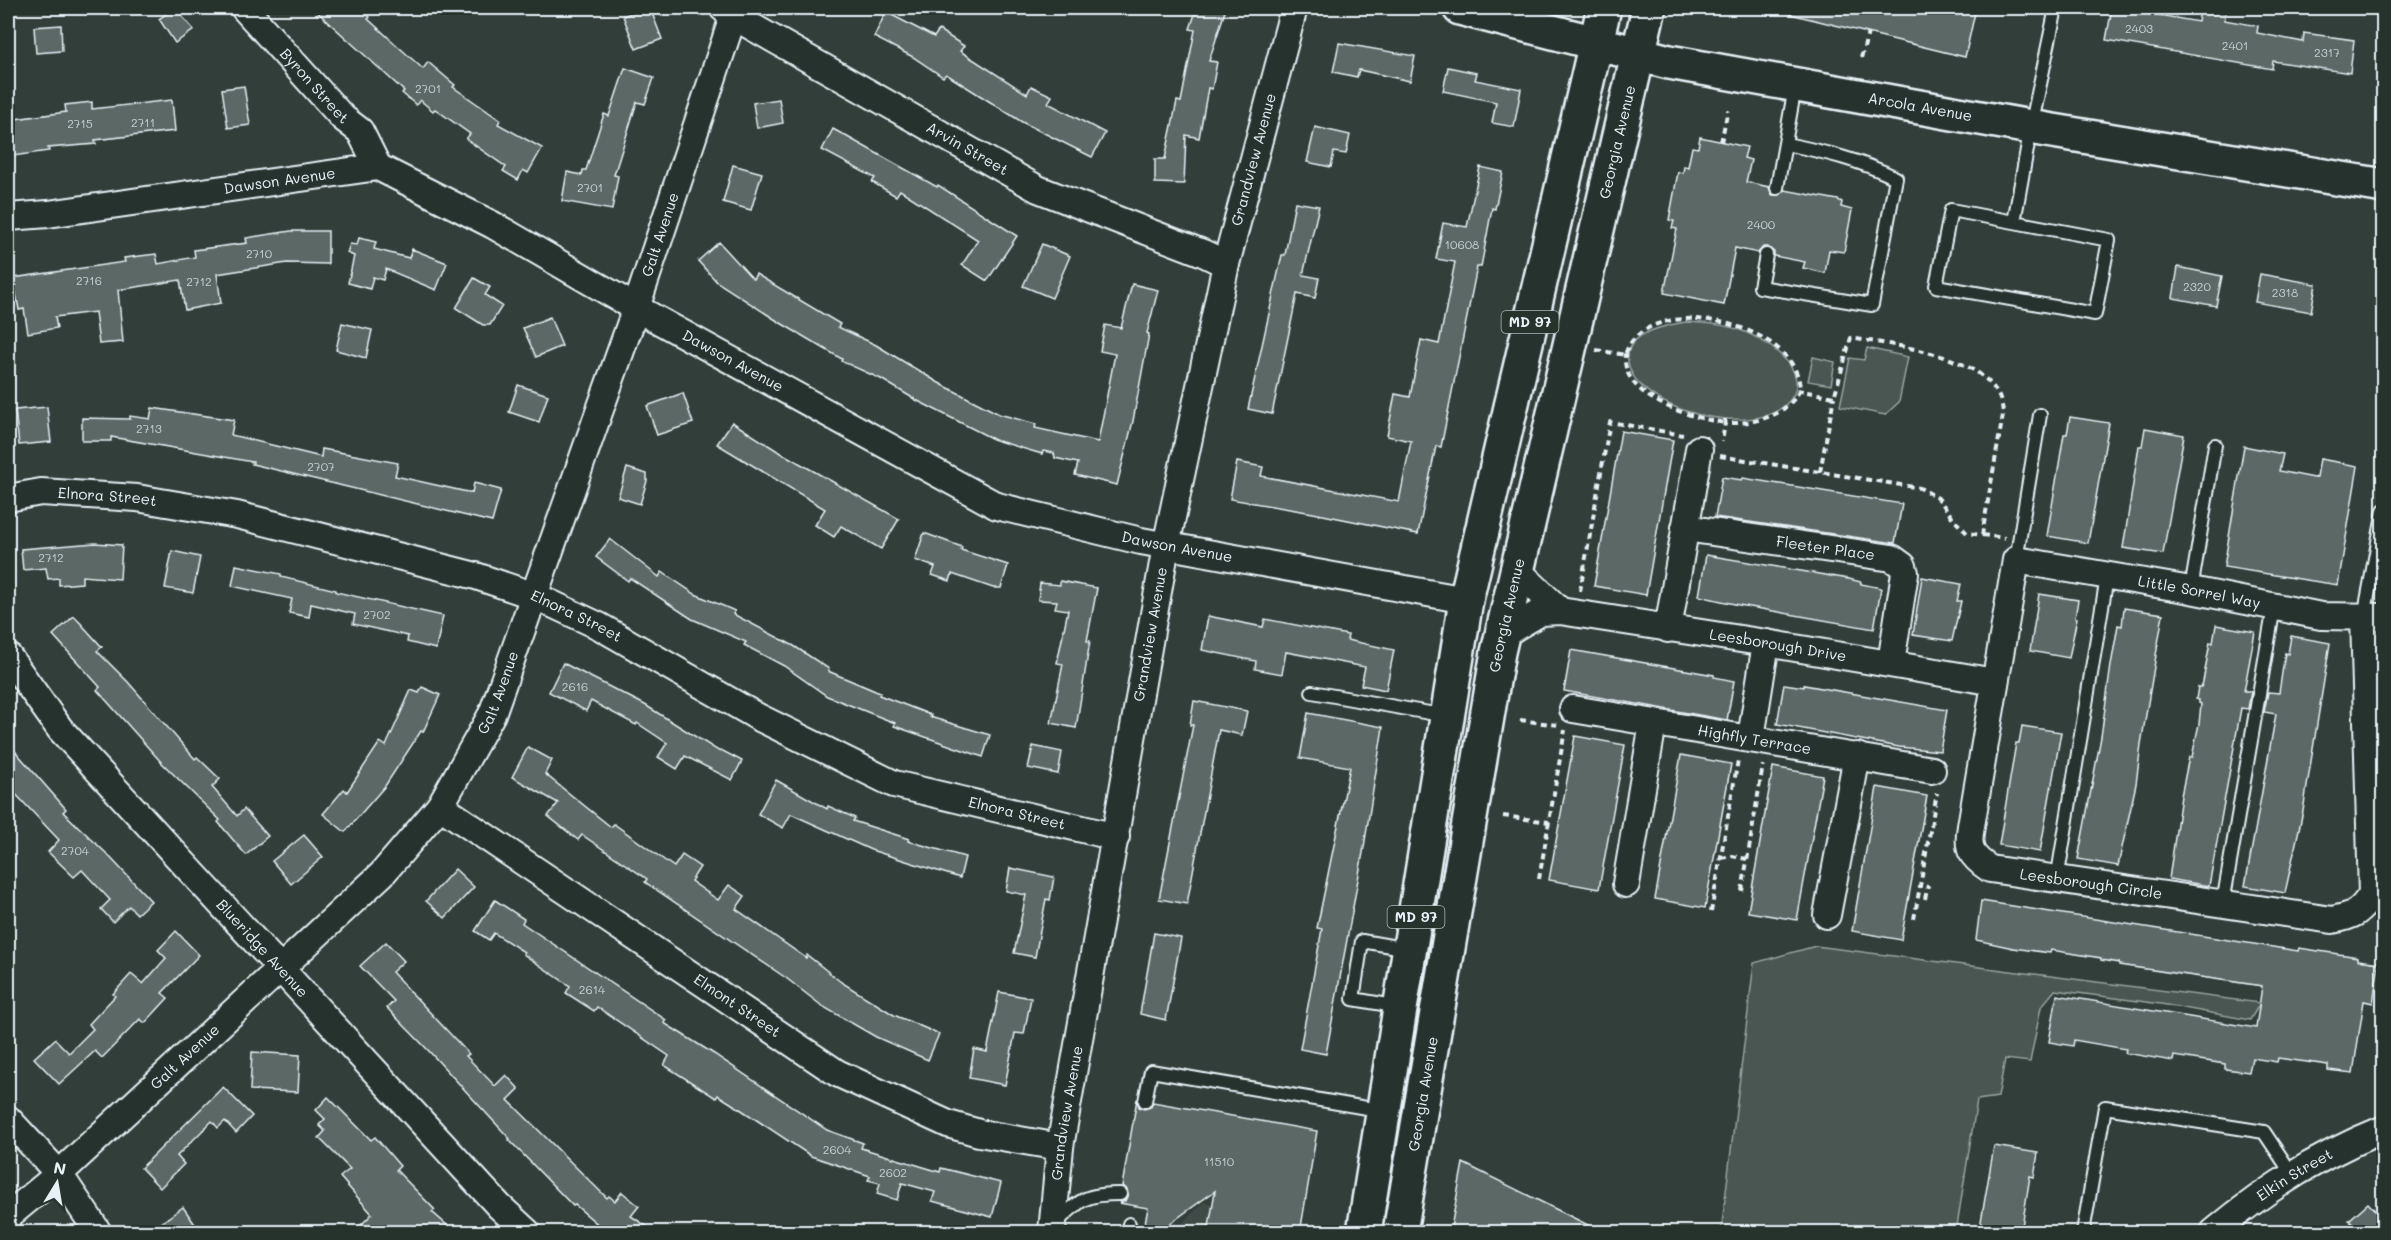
<svg xmlns="http://www.w3.org/2000/svg" width="2391" height="1240" font-family="Mali,sans-serif">
<style>
.built{fill:#3f4b46}
.green{fill:#495651;stroke:#98a4a4;stroke-width:1.5}
.building{fill:#5c6865;stroke:#e8f1f8;stroke-width:1.5}
.lines{fill:none;stroke-linecap:round;stroke-linejoin:round}
.lane-casing{stroke:#e8f1f8;stroke-width:16}
.street-casing{stroke:#e8f1f8;stroke-width:30}
.secondary-casing{stroke:#e8f1f8;stroke-width:38}
.primary-casing{stroke:#e8f1f8;stroke-width:38}
.path{stroke:#e8f1f8;stroke-width:4;stroke-dasharray:6 4.5;stroke-linecap:butt}
.lane{stroke:#26332d;stroke-width:12}
.street{stroke:#26332d;stroke-width:26}
.secondary{stroke:#26332d;stroke-width:33}
.primary{stroke:#26332d;stroke-width:33}
.labels{text-anchor:middle;stroke-width:4.5;stroke-linejoin:round;paint-order:stroke}
.number-label{font-size:12px;fill:#c5cfd3}
.shield{fill:#26332d;stroke:#aeb8bb;stroke-width:1.5}
.shield-label{font-size:14px;font-weight:bold;fill:#e8f1f8}
.street-label{font-size:15px;fill:#e8f1f8;stroke:#26332d}
</style>
<rect width="100%" height="100%" fill="#323e39"/>
<filter id="ink" filterUnits="userSpaceOnUse"><feTurbulence type="fractalNoise" baseFrequency=".0167" numOctaves="2"/><feDisplacementMap in="SourceGraphic" scale="12" xChannelSelector="R" yChannelSelector="G"/><feConvolveMatrix kernelMatrix="1 2 1 2 8 2 1 2 1" color-interpolation-filters="sRGB"/></filter>
<g filter="url(#ink)">
<polygon class="built" points="1204,1202 1341,1230 1340,1232 1173,1232"/>
<g class="green">
<path d="M 1686,322 C 1704,323 1722,324 1740,330 C 1768,340 1820,376 1784,406 C 1749,436 1642,412 1629,366 C 1620,333 1664,326 1686,322 Z"/>
<polygon points="1867,348 1908,357 1899,402 1885,415 1840,406 1850,358 1864,360"/>
<polygon points="1813,357 1835,362 1831,385 1808,381"/>
<polygon points="1816,946 2260,1003 2250,1020 2161,1004 2055,990 2041,1007 2030,1062 2005,1059 1998,1097 1977,1100 1956,1232 1721,1232 1754,963"/>
</g>
<g class="building">
<polygon points="175,8 194,30 175,43 159,19"/>
<polygon points="313,8 359,8 370,17 368,19 423,69 428,62 455,85 453,87 500,120 498,124 542,148 528,173 523,170 518,180 503,171 506,167 466,139 470,134 435,109 433,111 420,100 416,105 402,93 404,91"/>
<polygon points="645,8 650,8 662,39 636,49 623,16"/>
<polygon points="1197,8 1226,8 1209,61 1217,62 1212,89 1208,88 1199,138 1186,135 1184,184 1155,183 1155,159 1165,159 1177,101 1181,102 1195,30 1190,29"/>
<polygon points="1791,8 1976,8 1965,57 1790,14"/>
<polygon points="2112,8 2137,8 2136,11 2198,22 2200,8 2227,8 2224,20 2258,26 2257,33 2303,42 2304,33 2354,40 2350,73 2273,61 2272,69 2106,40"/>
<polygon points="886,12 934,37 939,30 964,46 960,51 1027,94 1031,86 1052,96 1048,103 1105,133 1092,157 1022,122 946,74 943,77 913,57 874,37"/>
<polygon points="61,25 62,51 36,53 34,27"/>
<polygon points="1339,43 1415,56 1410,81 1359,70 1357,77 1333,72"/>
<polygon points="1448,67 1477,73 1475,80 1521,89 1514,127 1492,123 1496,102 1443,91"/>
<polygon points="625,68 654,78 645,104 637,102 614,175 618,176 612,210 562,201 567,172 582,175 583,170 586,170 604,114 609,116"/>
<polygon points="244,86 250,125 228,128 222,89"/>
<polygon points="779,99 783,123 757,128 753,103"/>
<polygon points="172,100 175,131 95,140 96,144 48,148 49,151 13,156 8,120 66,112 65,105 92,102 92,109"/>
<polygon points="1315,127 1350,135 1346,154 1334,152 1331,167 1307,162"/>
<polygon points="833,129 937,187 938,185 1017,236 987,281 962,265 978,240 900,190 896,196 872,182 875,178 822,150"/>
<polygon points="1700,137 1747,147 1744,158 1751,160 1746,182 1769,187 1772,195 1780,195 1785,190 1838,200 1842,202 1841,207 1852,210 1844,252 1829,250 1825,273 1803,268 1805,262 1774,256 1774,252 1768,247 1763,247 1758,253 1735,248 1724,305 1664,293 1677,229 1672,228 1674,221 1669,220 1678,172 1683,173 1684,166 1688,167 1692,147 1698,148"/>
<polygon points="733,165 762,173 751,210 723,202"/>
<polygon points="1480,167 1503,172 1495,209 1492,208 1481,267 1477,267 1441,447 1436,446 1418,534 1313,513 1230,499 1237,462 1263,467 1261,476 1399,502 1411,441 1387,436 1395,394 1410,397 1421,340 1439,344 1455,262 1436,259 1443,223 1467,227"/>
<polygon points="1295,202 1319,206 1303,275 1319,278 1315,298 1297,294 1272,414 1248,409 1282,255 1285,255"/>
<polygon points="291,231 328,231 328,264 287,263 217,274 221,303 185,310 180,280 118,290 123,342 99,344 95,312 55,317 57,328 28,333 24,309 19,310 13,278 125,262 124,258 156,254 158,264 195,257 194,250 247,243 246,238"/>
<polygon points="359,238 376,242 374,249 409,258 412,249 447,263 436,290 386,269 383,280 373,277 370,289 348,283 354,256 347,253 350,244 357,245"/>
<polygon points="719,242 753,279 756,274 840,324 838,327 876,345 939,383 999,414 1036,424 1035,428 1098,442 1115,354 1100,351 1105,325 1121,328 1132,284 1158,290 1147,333 1149,334 1133,421 1117,485 1075,475 1078,463 1055,458 1054,453 1043,451 1042,454 995,440 916,400 881,379 841,361 842,359 779,322 717,282 698,261"/>
<polygon points="1042,244 1070,256 1052,298 1023,286"/>
<polygon points="2178,267 2222,276 2216,306 2173,298"/>
<polygon points="2260,274 2316,284 2311,312 2255,302"/>
<polygon points="474,278 490,287 485,295 502,306 490,325 483,325 456,308"/>
<polygon points="550,317 562,346 536,357 523,328"/>
<polygon points="342,323 372,330 366,358 336,350"/>
<polygon points="518,385 548,395 539,422 509,412"/>
<polygon points="683,393 693,423 657,435 647,406"/>
<polygon points="47,407 51,442 19,445 15,410"/>
<polygon points="152,408 234,420 231,435 321,457 322,449 398,463 395,476 472,493 474,483 501,490 492,522 252,464 253,462 111,437 111,441 82,441 82,418 130,419 130,416 150,419"/>
<polygon points="2070,417 2109,423 2088,543 2047,536 2064,434 2067,434"/>
<polygon points="732,422 776,450 899,519 881,549 841,526 834,537 815,525 825,509 717,444"/>
<polygon points="2145,428 2184,435 2163,554 2123,548 2139,446 2142,446"/>
<polygon points="1621,431 1673,440 1646,595 1594,586"/>
<polygon points="2244,446 2283,454 2279,471 2314,478 2317,477 2320,459 2358,466 2338,585 2224,567"/>
<polygon points="627,468 647,474 647,481 640,504 618,497"/>
<polygon points="1722,477 1742,480 1743,478 1902,504 1895,543 1715,517"/>
<polygon points="924,533 962,547 961,550 1008,565 1001,588 993,588 952,574 950,581 932,575 935,567 915,560"/>
<polygon points="610,539 659,577 662,572 695,594 735,611 733,614 794,646 829,669 828,671 880,693 879,695 931,715 930,717 990,735 983,757 894,726 895,723 827,696 784,666 744,645 746,642 692,619 630,578 628,581 596,557"/>
<polygon points="95,543 122,545 120,579 82,576 82,583 59,585 59,578 48,579 46,568 23,570 21,549"/>
<polygon points="172,551 200,557 193,593 165,588"/>
<polygon points="1706,555 1849,579 1861,582 1861,584 1881,588 1874,629 1739,605 1699,596"/>
<polygon points="236,565 281,574 281,577 336,590 336,592 443,616 436,649 407,642 408,636 353,624 355,614 311,604 309,617 289,613 292,599 232,586"/>
<polygon points="1922,577 1961,584 1957,601 1961,601 1952,641 1913,635"/>
<polygon points="1060,581 1097,588 1087,641 1090,641 1076,728 1051,723 1063,664 1057,663 1068,610 1055,608 1057,601 1038,600 1040,583 1060,585"/>
<polygon points="2039,594 2078,600 2075,618 2077,618 2069,658 2030,651"/>
<polygon points="2124,608 2163,614 2141,744 2136,784 2118,866 2078,859 2101,737 2111,665 2118,625 2122,626"/>
<polygon points="74,616 102,647 97,651 128,682 195,759 197,757 220,779 212,787 237,816 244,809 268,836 246,855 218,822 220,820 161,762 97,690 100,687 53,635"/>
<polygon points="1208,616 1263,627 1265,619 1348,635 1347,640 1394,650 1386,690 1361,685 1365,667 1286,652 1282,674 1255,669 1256,661 1202,650"/>
<polygon points="2216,625 2255,632 2244,691 2251,691 2248,709 2241,708 2209,886 2169,879 2181,796 2189,757 2192,757 2199,724 2201,704 2199,703 2199,700 2196,699 2198,687 2201,687 2203,682 2210,642 2213,643"/>
<polygon points="2291,636 2330,643 2303,811 2285,893 2245,886 2276,714 2264,712 2268,692 2279,693 2285,653 2288,654"/>
<polygon points="1571,650 1714,675 1714,677 1734,681 1727,720 1564,691"/>
<polygon points="563,663 645,705 720,752 721,750 742,761 732,780 685,756 677,769 658,757 667,743 637,723 636,725 591,701 586,711 549,692"/>
<polygon points="1784,684 1804,687 1804,685 1947,710 1940,751 1899,747 1777,724"/>
<polygon points="422,687 440,695 423,732 421,731 385,786 345,832 323,814 344,789 347,792 380,742 386,746 411,690 419,693"/>
<polygon points="1194,701 1247,711 1242,735 1219,730 1187,904 1159,899 1193,725 1190,725"/>
<polygon points="1308,713 1383,727 1364,847 1326,1054 1300,1049 1322,929 1317,928 1350,767 1300,758"/>
<polygon points="2022,726 2061,732 2040,852 1999,845 2016,743 2019,743"/>
<polygon points="1575,736 1625,745 1599,889 1549,880"/>
<polygon points="8,743 66,809 63,812 106,853 151,901 137,914 129,906 113,922 101,909 110,900 82,870 74,877 48,852 59,840 8,786"/>
<polygon points="1033,746 1062,752 1058,774 1028,768"/>
<polygon points="528,747 552,760 545,774 611,827 614,824 674,867 682,855 700,867 691,881 718,900 729,885 745,896 736,909 806,958 807,955 841,982 894,1015 939,1034 928,1060 876,1037 822,1006 786,978 645,882 647,879 582,835 578,840 548,816 558,803 512,777"/>
<polygon points="1681,755 1731,764 1705,908 1655,899"/>
<polygon points="1773,767 1823,776 1797,920 1748,912"/>
<polygon points="776,780 827,809 828,806 855,818 853,821 909,839 908,841 965,857 960,878 871,850 791,814 783,828 758,814"/>
<polygon points="1877,787 1927,796 1901,940 1852,931"/>
<polygon points="304,835 323,857 291,884 272,861"/>
<polygon points="1010,868 1054,877 1050,900 1046,899 1035,957 1014,953 1026,895 1006,891"/>
<polygon points="455,869 474,887 445,918 426,901"/>
<polygon points="495,900 524,919 522,923 666,1020 664,1023 714,1054 827,1130 863,1143 861,1148 940,1172 941,1168 1001,1183 992,1217 932,1201 935,1192 902,1183 897,1200 877,1194 880,1183 868,1180 870,1176 811,1156 737,1107 718,1095 716,1098 664,1065 669,1056 597,1007 594,1011 566,993 570,986 523,954 524,952 494,933 489,940 475,931"/>
<polygon points="1981,901 2298,951 2299,948 2358,957 2358,960 2379,963 2373,1003 2364,1001 2353,1073 2328,1070 2328,1065 2278,1058 2277,1062 2252,1058 2249,1072 2225,1069 2225,1064 2174,1056 2173,1061 2125,1053 2126,1049 2074,1040 2073,1046 2049,1042 2057,995 2256,1028 2262,986 2119,965 2119,963 2101,960 2101,958 2051,950 2050,953 2013,948 1976,940"/>
<polygon points="176,931 199,955 162,993 168,998 145,1023 140,1019 102,1058 95,1051 59,1084 34,1058 55,1039 69,1053 93,1029 89,1024 115,996 113,994 131,974 143,984 166,958 158,950"/>
<polygon points="1154,933 1181,938 1166,1020 1140,1014"/>
<polygon points="386,942 404,961 392,972 469,1054 466,1056 495,1086 506,1075 519,1089 508,1100 607,1198 609,1196 615,1201 622,1192 639,1206 631,1216 657,1233 608,1233 575,1205 573,1206 509,1140 510,1139 427,1049 387,1008 394,1001 360,966"/>
<polygon points="999,992 1031,998 1024,1034 1015,1033 1005,1085 969,1078 974,1049 987,1052"/>
<polygon points="252,1052 300,1055 298,1092 250,1090"/>
<polygon points="223,1087 252,1116 236,1133 225,1121 218,1128 212,1121 177,1156 184,1164 160,1188 141,1168"/>
<polygon points="328,1097 371,1140 375,1137 400,1166 396,1170 435,1210 432,1212 456,1233 353,1233 372,1214 340,1177 350,1169 319,1138 325,1131 319,1125 325,1119 316,1110"/>
<polygon points="1137,1099 1139,1107 1144,1109 1151,1107 1153,1102 1317,1131 1300,1233 1208,1233 1215,1191 1165,1227 1145,1223 1148,1208 1119,1203 1125,1201 1128,1194 1127,1189 1122,1186"/>
<polygon points="1994,1146 2038,1153 2034,1177 2030,1176 2021,1233 1979,1233"/>
<polygon points="1463,1163 1604,1233 1450,1233"/>
<polygon points="2368,1203 2384,1220 2384,1233 2341,1233 2352,1222 2349,1220"/>
<polygon points="183,1207 201,1233 147,1233"/>
</g>
<g class="lines">
<defs>
<g id="lane">
<polyline points="1777,188 1795,87"/>
<polyline points="2014,222 1951,210 1936,286 2095,314 2109,240 2014,222 2031,127 2056,8"/>
<path d="M 1766,255 L 1760,287 L 1872,305 L 1896,178 C 1860,160 1825,152 1786,144"/>
<polyline points="2016,560 2040,415"/>
<polyline points="2191,590 2215,445"/>
<polyline points="2364,617 2384,510"/>
<polyline points="1312,692 1446,716"/>
<polyline points="2057,880 2107,577"/>
<polyline points="2223,903 2274,607"/>
<polyline points="1400,1007 1353,999 1362,941 1408,949"/>
<polyline points="1145,1101 1151,1071 1384,1111"/>
<path d="M 1056,1223 C 1081,1199 1085,1194 1120,1194"/>
<polyline points="1128,1232 1129,1224"/>
<polyline points="2083,1232 2105,1107 2264,1132 2292,1174"/>
</g>
<g id="street">
<path id="s1" d="M 244,8 L 343,118 L 360,131 L 378,167"/>
<path id="s2" d="M 723,8 L 733,16 L 1038,189 L 1203,253 L 1226,264"/>
<path id="s3" d="M 8,217 L 48,214 L 378,167 L 493,225 L 636,308 L 997,506 L 1141,541 L 1466,600"/>
<path id="s4" d="M 8,498 L 41,492 L 137,498 L 237,515 L 476,576 L 535,596 L 599,626 L 758,717 L 894,784 L 1116,837"/>
<path id="s5" d="M 1685,528 L 1892,558 L 1903,566 L 1905,573 L 1891,663"/>
<polyline points="1517,570 1560,611"/>
<path id="s6" d="M 2364,617 L 2372,894 C 2360,913 2353,916 2332,920 L 1990,869 C 1970,856 1967,849 1971,826 L 2016,560 L 2191,590 L 2321,616 L 2384,617"/>
<polyline points="1668,629 1699,449"/>
<path id="s7" d="M 1502,635 L 1541,612 L 1560,611 L 1766,643 L 1995,682"/>
<path id="s8" d="M 8,656 L 60,729 L 499,1206 L 527,1232"/>
<path id="s9" d="M 1573,709 L 1932,770"/>
<polyline points="1751,738 1766,643"/>
<path id="s10" d="M 440,806 L 837,1073 L 948,1124 L 979,1133 L 1060,1147"/>
<polyline points="1626,884 1653,723"/>
<polyline points="1827,915 1857,756"/>
<polyline points="8,1119 59,1174 98,1232"/>
<path id="s11" d="M 8,1216 L 59,1174 L 382,874 L 440,806 L 492,714 L 636,308 L 736,8"/>
<path id="s12" d="M 1052,1232 L 1060,1147 L 1166,546 L 1226,264 L 1294,8"/>
<path id="s13" d="M 2214,1232 C 2265,1189 2322,1154 2384,1129"/>
</g>
<g id="secondary">
<path id="s14" d="M 1460,8 L 1669,62 L 2047,130 L 2384,186"/>
</g>
<g id="primary">
<polyline points="1364,1232 1466,600 1604,8"/>
<path id="s15" d="M 1400,1232 L 1498,652 L 1649,8"/>
</g>
</defs>
<use href="#lane" class="lane-casing"/>
<use href="#street" class="street-casing"/>
<use href="#secondary" class="secondary-casing"/>
<use href="#primary" class="primary-casing"/>
<g class="path">
<polyline points="1689,11 1691,8"/>
<polyline points="1861,58 1868,33"/>
<polyline points="1721,142 1728,110"/>
<path d="M 1596,350 L 1625,355 C 1645,289 1799,321 1800,390 C 1785,417 1755,424 1725,423 L 1722,442"/>
<path d="M 1628,356 L 1625,355 C 1621,399 1693,418 1725,423 L 1725,419"/>
<path d="M 1720,456 L 1920,488 L 1938,498 L 1955,521 L 1967,533 L 1982,535 L 2003,415 C 2002,354 1895,346 1851,338 L 1834,397 L 1797,390"/>
<polyline points="1820,472 1834,397"/>
<polyline points="1982,535 2005,538"/>
<polyline points="1580,591 1610,422 1683,435"/>
<polyline points="1520,720 1558,725"/>
<polyline points="1503,816 1549,822"/>
<polyline points="1721,858 1732,856 1747,859"/>
<polyline points="1539,879 1565,730"/>
<polyline points="1742,891 1763,765"/>
<polyline points="1925,899 1928,885"/>
<polyline points="1711,912 1738,760"/>
<polyline points="1914,919 1937,793"/>
</g>
<use href="#lane" class="lane"/>
<use href="#street" class="street"/>
<use href="#secondary" class="secondary"/>
<use href="#primary" class="primary"/>
</g>
</g>
<g class="labels">
<g class="number-label">
<text x="2139" y="33">2403</text>
<text x="2235" y="50">2401</text>
<text x="2327" y="57">2317</text>
<text x="428" y="93">2701</text>
<text x="143" y="127">2711</text>
<text x="80" y="128">2715</text>
<text x="590" y="192">2701</text>
<text x="1761" y="229">2400</text>
<text x="1462" y="249">10608</text>
<text x="259" y="258">2710</text>
<text x="89" y="285">2716</text>
<text x="199" y="286">2712</text>
<text x="2197" y="291">2320</text>
<text x="2285" y="297">2318</text>
<text x="149" y="433">2713</text>
<text x="321" y="471">2707</text>
<text x="51" y="562">2712</text>
<text x="377" y="619">2702</text>
<text x="575" y="691">2616</text>
<text x="75" y="855">2704</text>
<text x="592" y="994">2614</text>
<text x="837" y="1154">2604</text>
<text x="1219" y="1166">11510</text>
<text x="893" y="1177">2602</text>
</g>
<g class="shield">
<rect x="1501.5" y="311" width="57" height="22" rx="4.5"/>
<rect x="1387.5" y="906" width="57" height="22" rx="4.5"/>
</g>
<g class="shield-label">
<text x="1530" y="327">MD 97</text>
<text x="1416" y="922">MD 97</text>
</g>
<g class="street-label">
<text dy="5" stroke="none"><textPath href="#s1" startOffset="105">Byron Street</textPath></text>
<text dy="5" stroke="none"><textPath href="#s14" startOffset="471">Arcola Avenue</textPath></text>
<text dy="5" stroke="none"><textPath href="#s15" startOffset="1112">Georgia Avenue</textPath></text>
<text dy="5" stroke="none"><textPath href="#s2" startOffset="282">Arvin Street</textPath></text>
<text dy="5" stroke="none"><textPath href="#s12" startOffset="1092">Grandview Avenue</textPath></text>
<text dy="5" stroke="none"><textPath href="#s3" startOffset="274">Dawson Avenue</textPath></text>
<text dy="5" stroke="none"><textPath href="#s11" startOffset="1210">Galt Avenue</textPath></text>
<text dy="5" stroke="none"><textPath href="#s3" startOffset="778">Dawson Avenue</textPath></text>
<text dy="5" stroke="none"><textPath href="#s4" startOffset="100">Elnora Street</textPath></text>
<text dy="5" stroke="none"><textPath href="#s3" startOffset="1264">Dawson Avenue</textPath></text>
<text dy="5" stroke="none"><textPath href="#s5" startOffset="142">Fleeter Place</textPath></text>
<text dy="5" stroke="none"><textPath href="#s6" startOffset="1180">Little Sorrel Way</textPath></text>
<text dy="5" stroke="none"><textPath href="#s15" startOffset="626">Georgia Avenue</textPath></text>
<text dy="5" stroke="none"><textPath href="#s4" startOffset="586">Elnora Street</textPath></text>
<text dy="5" stroke="none"><textPath href="#s12" startOffset="606">Grandview Avenue</textPath></text>
<text dy="5" stroke="none"><textPath href="#s7" startOffset="285">Leesborough Drive</textPath></text>
<text dy="5" stroke="none"><textPath href="#s11" startOffset="724">Galt Avenue</textPath></text>
<text dy="5" stroke="none"><textPath href="#s9" startOffset="184">Highfly Terrace</textPath></text>
<text dy="5" stroke="none"><textPath href="#s4" startOffset="1072">Elnora Street</textPath></text>
<text transform="translate(2091 884) rotate(8)" y="5">Leesborough Circle</text>
<text dy="5" stroke="none"><textPath href="#s8" startOffset="388">Blueridge Avenue</textPath></text>
<text dy="5" stroke="none"><textPath href="#s10" startOffset="358">Elmont Street</textPath></text>
<text dy="5" stroke="none"><textPath href="#s11" startOffset="238">Galt Avenue</textPath></text>
<text dy="5" stroke="none"><textPath href="#s15" startOffset="140">Georgia Avenue</textPath></text>
<text dy="5" stroke="none"><textPath href="#s12" startOffset="120">Grandview Avenue</textPath></text>
<text dy="5" stroke="none"><textPath href="#s13" startOffset="99">Elkin Street</textPath></text>
</g>
</g>
<rect width="2391" height="1240" fill="none" stroke="#26332d" stroke-width="30"/>
<rect x="15" y="15" width="2361" height="1210" fill="none" stroke="#e8f1f8" stroke-width="2" filter="url(#ink)"/>
<g transform="translate(57 1183) rotate(11)" stroke="#26332d" stroke-width="4.5" paint-order="stroke">
<path d="M0-4.5L10 22L0 15L-10 22Z" fill="#e8f1f8"/>
<text y="-9" font-size="16" font-weight="bold" text-anchor="middle" fill="#e8f1f8">N</text>
</g>
</svg>
